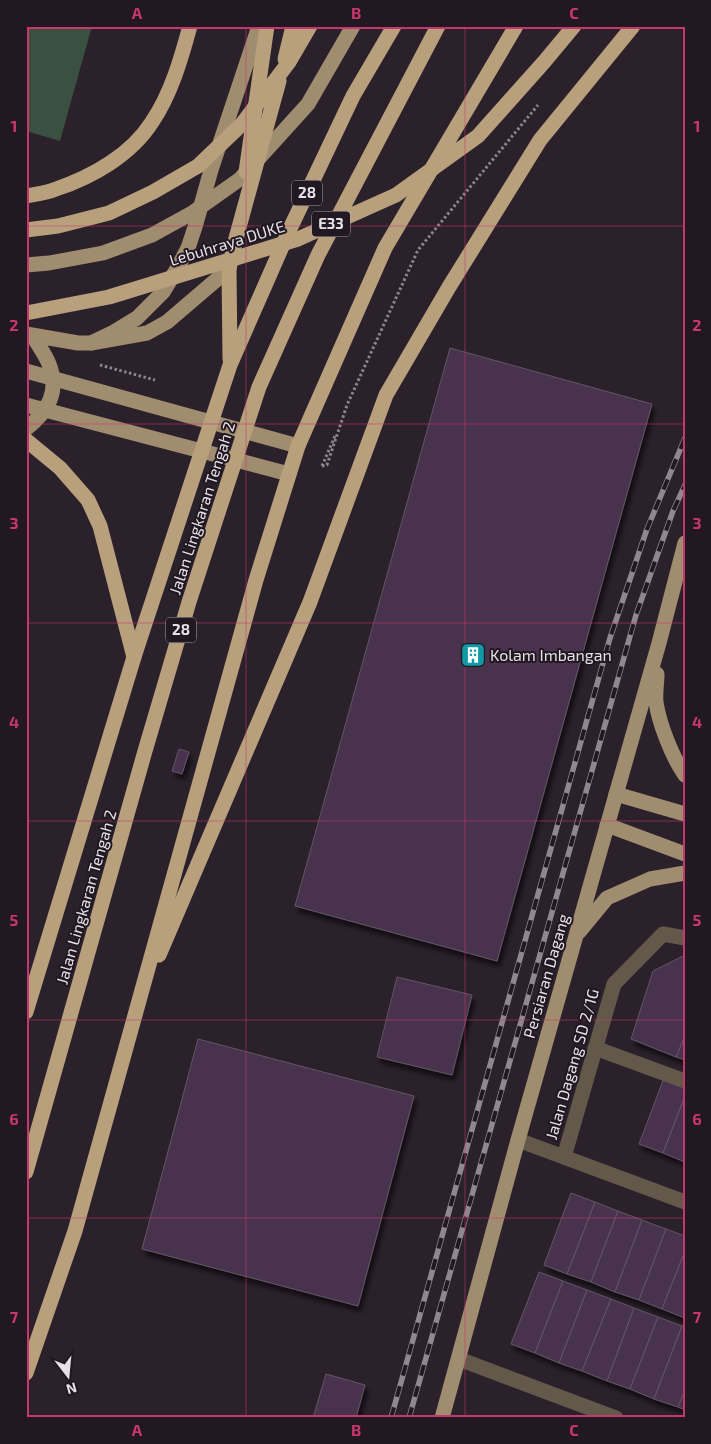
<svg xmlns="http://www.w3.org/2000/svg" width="711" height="1444" font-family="'Exo 2',sans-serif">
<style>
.green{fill:#3a5041}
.building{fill:#49324e;stroke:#615763;filter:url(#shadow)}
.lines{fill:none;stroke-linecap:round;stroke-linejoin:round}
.path{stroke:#8d848d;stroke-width:3;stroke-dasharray:2.5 2.5;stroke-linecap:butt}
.minor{stroke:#63594b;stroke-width:15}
.major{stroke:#a08c6f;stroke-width:15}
.highway{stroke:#b8a07d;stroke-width:15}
.rail-casing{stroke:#908890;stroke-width:5.5}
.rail{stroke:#211822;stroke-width:4;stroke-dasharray:11;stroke-linecap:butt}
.grid{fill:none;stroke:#c83670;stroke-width:1;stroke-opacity:0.55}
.labels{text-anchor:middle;stroke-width:4;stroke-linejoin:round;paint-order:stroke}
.shield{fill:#211822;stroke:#aca4ac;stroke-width:1}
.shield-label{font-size:15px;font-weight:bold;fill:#e7e0e7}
.street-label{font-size:16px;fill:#e7e0e7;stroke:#211822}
.poi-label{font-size:16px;fill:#e7e0e7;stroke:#211822;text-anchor:start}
.neatline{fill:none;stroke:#c83670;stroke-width:2}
.grid-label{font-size:16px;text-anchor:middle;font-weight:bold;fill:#c83670}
</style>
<defs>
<filter id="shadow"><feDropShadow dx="3" dy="5.5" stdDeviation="2.5" flood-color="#0009"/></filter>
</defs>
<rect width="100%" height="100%" fill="#2b212b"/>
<polygon class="green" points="26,26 92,26 60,141 26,131"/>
<g class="building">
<polygon points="450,348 652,404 497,961 295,906"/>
<polygon points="179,749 189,752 182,774 172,771"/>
<polygon points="685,955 685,1036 676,1057 631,1039 653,971"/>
<polygon points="397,977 472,995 452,1075 377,1057"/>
<polygon points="685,1036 685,1060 676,1057"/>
<polygon points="198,1039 414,1096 358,1306 142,1249"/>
<polygon points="664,1078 685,1086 685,1096 663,1153 639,1144"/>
<polygon points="685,1096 685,1162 663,1153"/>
<polygon points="571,1193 595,1202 567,1274 544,1265"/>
<polygon points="595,1202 618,1211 591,1282 567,1274"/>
<polygon points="618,1211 642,1220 615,1292 591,1282"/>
<polygon points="642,1220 666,1229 639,1300 615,1292"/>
<polygon points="666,1229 685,1236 685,1251 662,1309 639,1300"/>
<polygon points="685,1251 685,1318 662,1309"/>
<polygon points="539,1272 563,1281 535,1353 511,1344"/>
<polygon points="563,1281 587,1290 559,1363 535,1353"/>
<polygon points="587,1290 611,1299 582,1371 559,1363"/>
<polygon points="611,1299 634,1308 607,1381 582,1371"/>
<polygon points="634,1308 658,1317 630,1389 607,1381"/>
<polygon points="658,1317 682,1326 654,1399 630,1389"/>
<polygon points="682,1326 685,1327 685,1390 678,1407 654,1399"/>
<polygon points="326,1374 365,1385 356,1418 313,1418"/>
<polygon points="685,1390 685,1410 678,1407"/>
</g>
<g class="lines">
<g class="path">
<polyline points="100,365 155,380"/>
<polyline points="322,466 327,465 347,405 418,250 538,105"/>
<polyline points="322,466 335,436"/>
</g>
<g class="minor">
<polyline points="595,1048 685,1081"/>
<polyline points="518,1140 685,1202"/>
<polyline points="564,1157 614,984 663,934 685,938"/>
<polyline points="459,1359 616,1418"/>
</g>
<g class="major">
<polyline points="26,265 49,263 103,253 152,235 192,213 240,179 308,104 353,26"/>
<polyline points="26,334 78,343 91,343 147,333 167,322 229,269"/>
<polyline points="91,343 114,332 137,318 163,292 177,269 188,248 195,227 211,170 259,26"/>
<polyline points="26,371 298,446"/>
<polyline points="26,405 289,474"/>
<path d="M 26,429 C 48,411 60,392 49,364 C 45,354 38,345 33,336"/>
<path d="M 657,674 C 657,683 655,693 656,702 C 659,723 672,757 685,775"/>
<polyline points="616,794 685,814"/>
<polyline points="607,825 685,854"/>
<polyline points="579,932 607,898 650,879 685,873"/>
<polyline points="442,1418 518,1140 659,643 685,543"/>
</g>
<g class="highway">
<polyline points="285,59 293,26"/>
<polyline points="246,172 267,26"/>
<path d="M 26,196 C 36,194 47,193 56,189 C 92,177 131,155 152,122 C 171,94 181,59 190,26"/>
<polyline points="26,230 58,226 109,213 153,192 198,166 242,124 289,62 310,26"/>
<polyline points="26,313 109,297 298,239 396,195 478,136 544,62 574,26"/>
<polyline points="230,359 229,269 235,242 279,81"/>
<polyline points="26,440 60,468 88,500 100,526 134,657"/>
<polyline points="159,955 310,602 386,395 449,287 540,140 633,26"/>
<polyline points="26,1012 134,657 230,365 288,233 353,96 394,26"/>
<polyline points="26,1172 145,751 189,602 259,387 318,255 438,26"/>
<polyline points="26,1373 75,1231 256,580 298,446 385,248 516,26"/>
</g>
<defs>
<g id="rail">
<polyline points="391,1418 610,638 647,529 685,438"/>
<polyline points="409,1418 636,615 673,511 685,485"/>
</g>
</defs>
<use href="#rail" class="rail-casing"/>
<use href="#rail" class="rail"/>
</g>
<path class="grid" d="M 246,26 L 246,1418M 465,26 L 465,1418M 26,226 L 685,226M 26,424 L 685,424M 26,623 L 685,623M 26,821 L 685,821M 26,1020 L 685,1020M 26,1218 L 685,1218"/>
<defs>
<symbol id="building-square" viewBox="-11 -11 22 22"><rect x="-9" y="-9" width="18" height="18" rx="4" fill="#0f9aa8" stroke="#211822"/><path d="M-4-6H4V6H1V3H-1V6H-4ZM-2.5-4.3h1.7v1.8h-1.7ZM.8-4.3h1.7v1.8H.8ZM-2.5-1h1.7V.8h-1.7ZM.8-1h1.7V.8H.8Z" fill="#fff"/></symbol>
</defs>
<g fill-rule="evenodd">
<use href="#building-square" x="459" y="641" width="28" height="28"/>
</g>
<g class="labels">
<g class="shield">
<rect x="292" y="180.5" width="30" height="25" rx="4"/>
<rect x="312" y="211.5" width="38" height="25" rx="4"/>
<rect x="166" y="617.5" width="30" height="25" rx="4"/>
</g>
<g class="shield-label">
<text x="307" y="198">28</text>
<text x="331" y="229">E33</text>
<text x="181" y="635">28</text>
</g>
<g class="street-label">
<text transform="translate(227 243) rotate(-17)" y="6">Lebuhraya DUKE</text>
<text transform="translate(202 508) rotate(-72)" y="6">Jalan Lingkaran Tengah 2</text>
<text transform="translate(86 897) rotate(-74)" y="6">Jalan Lingkaran Tengah 2</text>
<text transform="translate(546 976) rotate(-74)" y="6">Persiaran Dagang</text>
<text transform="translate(572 1064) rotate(-74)" y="6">Jalan Dagang SD 2/1G</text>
</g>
<g class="poi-label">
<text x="490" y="661">Kolam Imbangan</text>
</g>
</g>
<rect width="711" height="1444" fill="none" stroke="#211822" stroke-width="55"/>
<g transform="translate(68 1376) rotate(164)" stroke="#211822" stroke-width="4" paint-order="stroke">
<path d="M0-4L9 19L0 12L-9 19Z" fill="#e7e0e7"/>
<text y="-8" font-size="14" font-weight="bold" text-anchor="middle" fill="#e7e0e7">N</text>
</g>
<rect x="28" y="28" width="656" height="1388" class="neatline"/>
<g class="grid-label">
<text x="137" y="19">A</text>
<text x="356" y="19">B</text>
<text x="574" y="19">C</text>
<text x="14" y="132">1</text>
<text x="697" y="132">1</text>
<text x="14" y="331">2</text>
<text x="697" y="331">2</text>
<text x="14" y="529">3</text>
<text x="697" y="529">3</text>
<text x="14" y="728">4</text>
<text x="697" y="728">4</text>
<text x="14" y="926">5</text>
<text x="697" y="926">5</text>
<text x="14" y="1125">6</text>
<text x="697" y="1125">6</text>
<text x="14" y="1323">7</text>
<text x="697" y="1323">7</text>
<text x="137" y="1436">A</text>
<text x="356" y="1436">B</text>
<text x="574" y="1436">C</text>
</g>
</svg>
